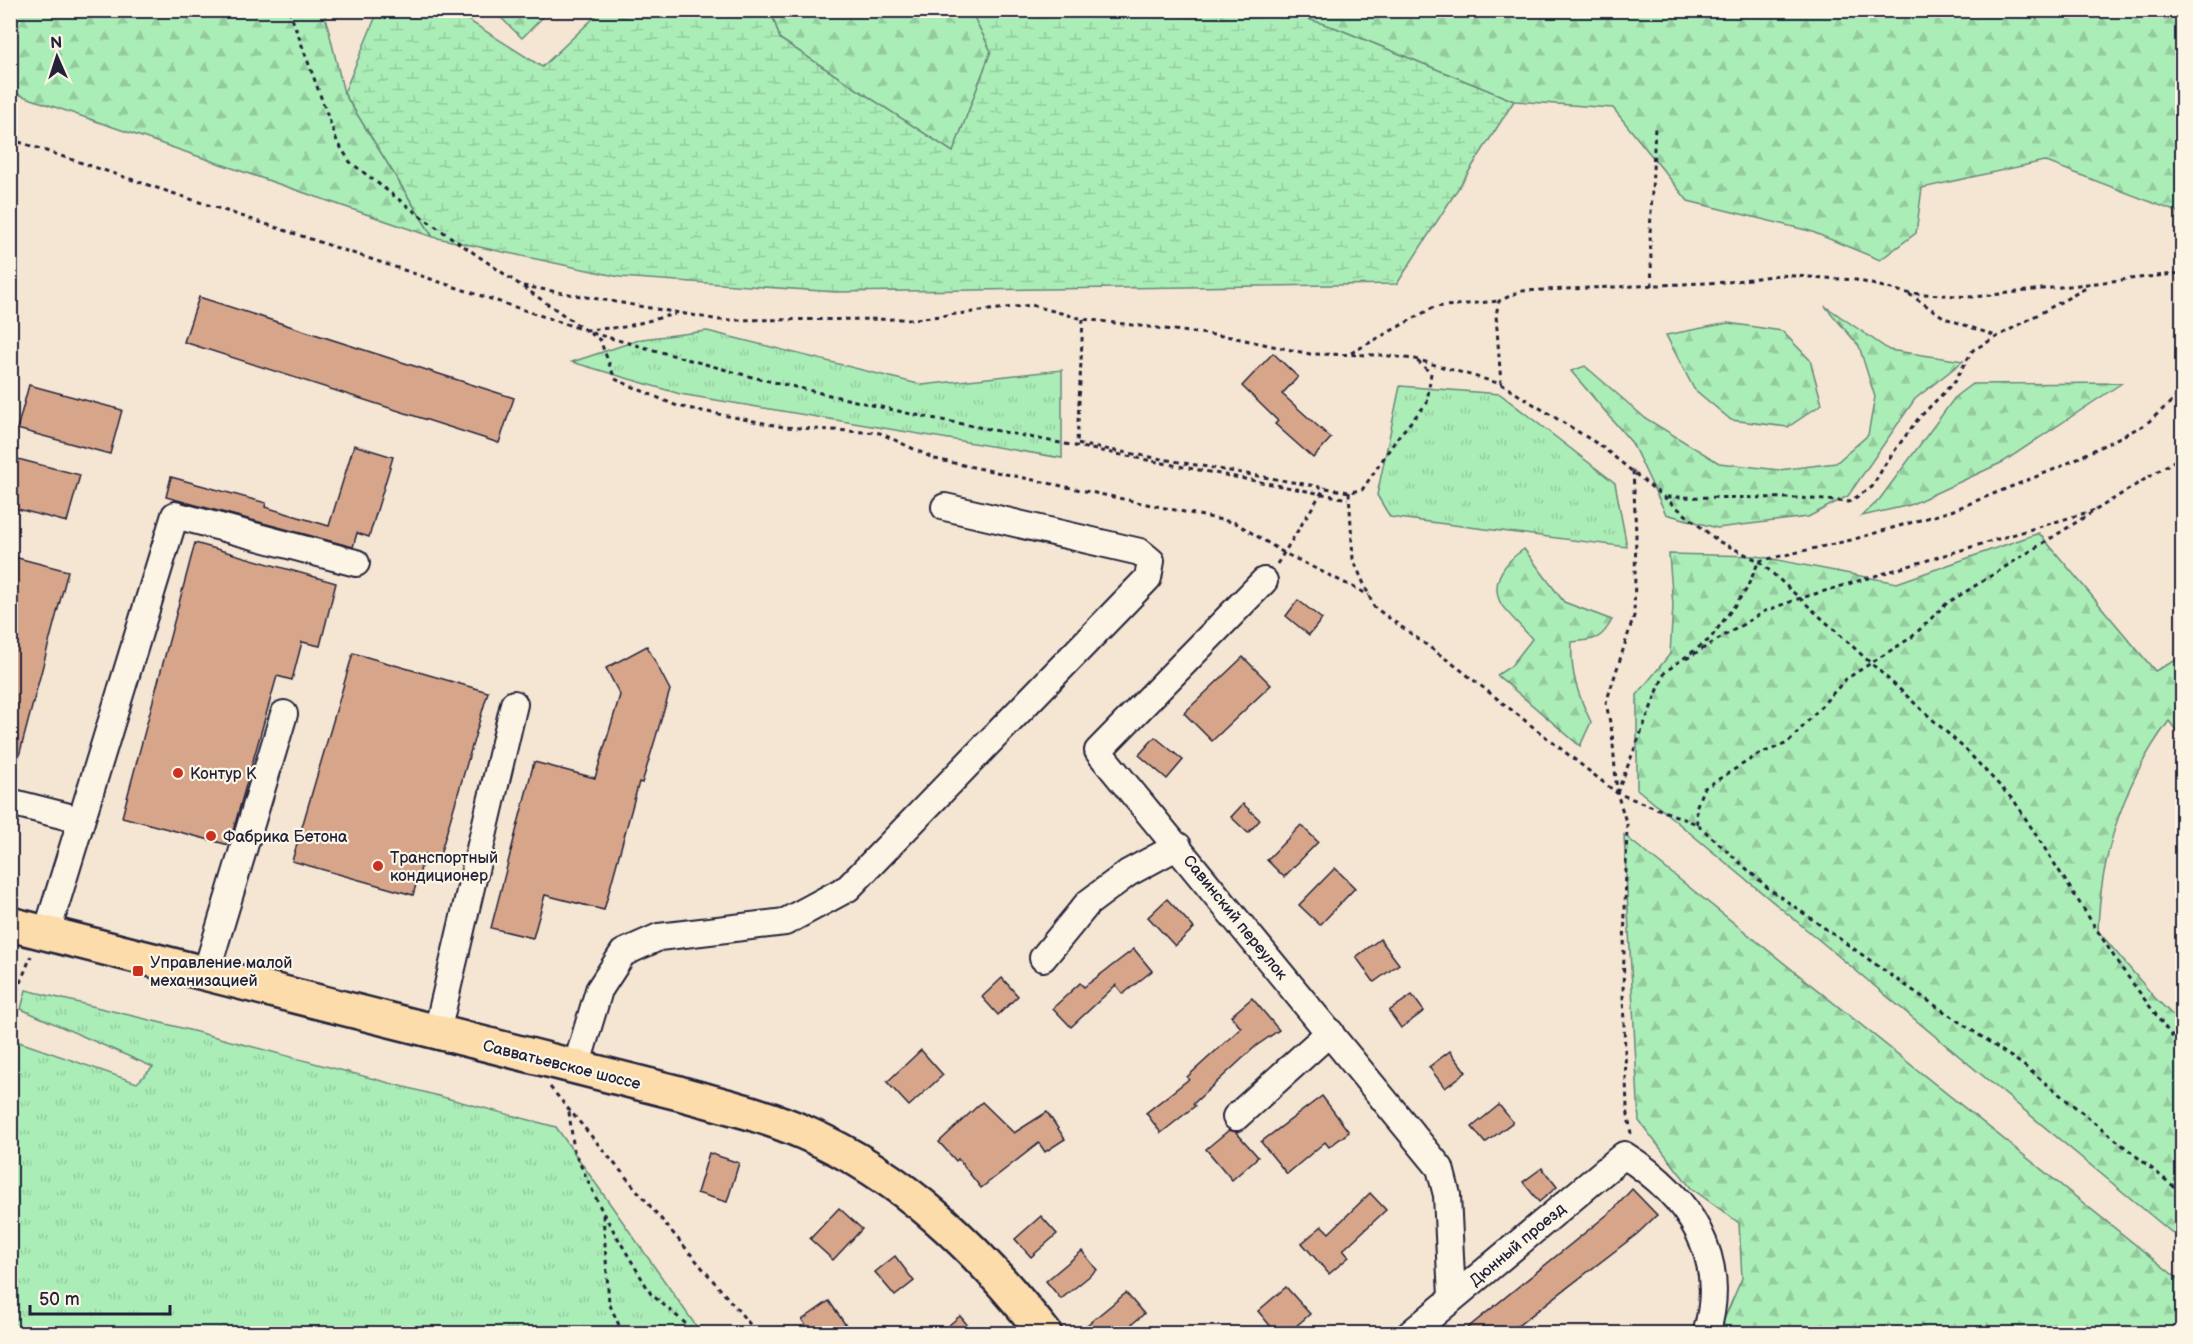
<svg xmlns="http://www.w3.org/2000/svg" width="2193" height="1344" font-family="'Balsamiq Sans',sans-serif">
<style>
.grass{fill:url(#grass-tufts);stroke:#668879;stroke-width:1.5}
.forest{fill:url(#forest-firs);stroke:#668879;stroke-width:1.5}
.wetland{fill:url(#wetland-marsh);stroke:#668879;stroke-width:1.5}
.building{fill:#d7a68a;stroke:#22223b;stroke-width:1.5}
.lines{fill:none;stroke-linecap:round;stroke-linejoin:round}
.minor-casing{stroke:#22223b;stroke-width:30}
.major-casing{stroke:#22223b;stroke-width:38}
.path{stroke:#22223b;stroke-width:3;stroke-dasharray:4.5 4.5;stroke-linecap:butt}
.minor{stroke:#fcf5e5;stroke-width:26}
.major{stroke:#fddcac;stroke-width:33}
.poi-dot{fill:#c8321e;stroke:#fcf5e5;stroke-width:2}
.labels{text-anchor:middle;stroke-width:4.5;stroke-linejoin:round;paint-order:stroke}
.poi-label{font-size:16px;fill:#22223b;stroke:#fcf5e5;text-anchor:start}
.street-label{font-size:16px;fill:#22223b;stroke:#fcf5e5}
</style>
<defs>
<pattern id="grass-tufts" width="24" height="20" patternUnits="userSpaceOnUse" patternTransform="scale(1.5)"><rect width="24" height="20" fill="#abedb7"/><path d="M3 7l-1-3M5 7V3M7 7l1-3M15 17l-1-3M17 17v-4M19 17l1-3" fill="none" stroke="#93cb9e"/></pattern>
<pattern id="forest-firs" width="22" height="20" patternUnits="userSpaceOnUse" patternTransform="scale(1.5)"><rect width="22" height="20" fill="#abedb7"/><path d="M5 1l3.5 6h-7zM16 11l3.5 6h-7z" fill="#93cb9e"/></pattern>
<pattern id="wetland-marsh" width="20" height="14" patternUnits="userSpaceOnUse" patternTransform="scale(1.5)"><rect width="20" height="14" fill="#abedb7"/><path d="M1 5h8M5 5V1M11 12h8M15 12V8" fill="none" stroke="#93cb9e"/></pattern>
</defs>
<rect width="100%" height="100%" fill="#f5e5d3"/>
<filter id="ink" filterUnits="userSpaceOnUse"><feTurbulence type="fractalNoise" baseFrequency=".0167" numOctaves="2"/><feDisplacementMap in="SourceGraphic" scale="12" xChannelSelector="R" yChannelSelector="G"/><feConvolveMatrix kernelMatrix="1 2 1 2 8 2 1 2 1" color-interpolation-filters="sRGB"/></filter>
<g filter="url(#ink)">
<g class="grass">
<polygon points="707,331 922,385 1062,370 1062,458 680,394 572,362 642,339"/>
<polygon points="1400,386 1500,394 1615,483 1627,547 1390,517 1377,495"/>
<polygon points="26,990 170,1025 556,1127 701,1333 11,1333 11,1039 137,1083 153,1067 21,1009"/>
</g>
<g class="forest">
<polygon points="11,11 324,11 344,93 433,237 11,92"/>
<polygon points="494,11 549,11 522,38"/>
<polygon points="771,11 971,11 991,51 953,153 780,39"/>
<polygon points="1280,11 2182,11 2182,214 2044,161 1922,188 1916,233 1880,260 1810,231 1688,201 1613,108 1514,101 1336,28"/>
<polygon points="1825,306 1889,350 1963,361 1915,399 1848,496 1808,517 1717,528 1666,514 1632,443 1571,371 1585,366 1645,418 1719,463 1779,470 1836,463 1868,435 1875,397 1859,346"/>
<polygon points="1728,323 1782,331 1810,360 1822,404 1788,427 1731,420 1694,389 1666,335"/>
<polygon points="2122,383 2003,462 1910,505 1862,516 1879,500 1956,396 1972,384"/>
<path d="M 2039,533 L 2155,671 L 2182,657 L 2182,738 L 2169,721 C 2124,781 2100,856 2098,931 L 2155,998 L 2182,1024 L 2182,1241 L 1637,789 L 1637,695 L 1670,654 L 1673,606 L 1669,554 L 1757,556 L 1897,583 Z"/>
<path d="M 1524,549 L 1564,602 L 1612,620 C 1600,642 1594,639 1572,642 C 1570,673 1578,695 1591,722 L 1580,746 L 1497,675 L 1511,666 L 1532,639 C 1525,630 1504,610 1501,604 C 1489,581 1506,561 1524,549 Z"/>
<polygon points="1624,835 2182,1282 2182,1333 1718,1333 1742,1278 1739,1223 1691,1188 1639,1121"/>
</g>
<polygon class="wetland" points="1280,10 1336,28 1514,101 1397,284 836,292 620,277 433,237 344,93 378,11 454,11 542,67 601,11 771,11 780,39 953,152 991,51 971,11"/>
<g class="building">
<polygon points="199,297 514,398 499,443 184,342"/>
<polygon points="1273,353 1298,377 1282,394 1331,438 1313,458 1275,424 1278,421 1242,386"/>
<polygon points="29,385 122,410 110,454 17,429"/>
<polygon points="354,445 393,457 369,537 357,533 353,547 166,497 171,477 266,503 265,507 329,526"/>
<polygon points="10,457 80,475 67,522 10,507"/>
<polygon points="195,543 336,583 320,646 302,642 292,680 277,676 229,845 122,817"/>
<polygon points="10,556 68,571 15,771 10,770"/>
<polygon points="1298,600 1322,619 1309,635 1286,616"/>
<polygon points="647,646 670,690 642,783 639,782 604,910 545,895 533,938 491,928 534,762 595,778 620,695 606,668"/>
<polygon points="353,653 488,692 439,858 425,854 413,895 292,861"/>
<polygon points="1243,657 1271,685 1212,741 1184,713"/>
<polygon points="1155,737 1183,760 1167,779 1139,755"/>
<polygon points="1243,804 1260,820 1248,833 1231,817"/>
<polygon points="1301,825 1318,842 1284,877 1267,860"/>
<polygon points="1335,868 1355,888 1320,925 1299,905"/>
<polygon points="1167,899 1194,928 1175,946 1148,917"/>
<polygon points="1380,939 1399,964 1374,982 1356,957"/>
<polygon points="1134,949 1152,971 1123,994 1116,985 1071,1027 1053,1008 1080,983 1084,987"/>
<polygon points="1002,978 1018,996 998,1015 982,997"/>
<polygon points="1412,995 1424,1011 1401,1028 1389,1011"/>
<polygon points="1252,998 1279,1030 1256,1046 1193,1104 1195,1106 1161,1133 1146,1113 1189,1079 1187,1077 1241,1028 1231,1016"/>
<polygon points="921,1050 943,1075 909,1106 887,1082"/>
<polygon points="1450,1051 1466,1072 1445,1088 1429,1067"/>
<polygon points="1322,1096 1349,1132 1329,1147 1325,1142 1287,1174 1261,1142"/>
<polygon points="982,1102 1014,1133 1047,1112 1065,1139 1045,1152 1039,1143 981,1188 958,1159 956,1161 939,1142"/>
<polygon points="1499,1105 1513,1122 1485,1143 1472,1127"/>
<polygon points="1229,1130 1236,1132 1258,1157 1232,1180 1206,1149"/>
<polygon points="709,1153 739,1163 727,1202 697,1193"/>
<polygon points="1542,1168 1557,1187 1539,1202 1523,1182"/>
<polygon points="1632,1189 1657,1215 1637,1234 1507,1334 1460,1334 1613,1210"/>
<polygon points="1370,1193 1386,1210 1343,1250 1349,1257 1329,1274 1302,1243 1322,1226 1329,1233"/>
<polygon points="839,1208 862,1229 833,1260 810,1239"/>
<polygon points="1041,1216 1057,1234 1031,1257 1015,1239"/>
<polygon points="1082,1251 1097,1270 1061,1299 1046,1281"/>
<polygon points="895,1256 914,1281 895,1296 875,1272"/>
<polygon points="1286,1287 1310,1314 1287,1334 1277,1334 1258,1311"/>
<polygon points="1126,1293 1144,1314 1120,1334 1076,1334"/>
<polygon points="829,1301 852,1334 812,1334 802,1320"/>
<polygon points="960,1316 975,1334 938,1334"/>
</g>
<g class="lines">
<defs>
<g id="minor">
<polyline points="1264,581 1098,751 1440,1168 1447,1195 1452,1297"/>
<polyline points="10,802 81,820"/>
<polyline points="47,932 175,515 356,563"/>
<polyline points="1043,958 1088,903 1128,873 1178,846"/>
<polyline points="206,973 284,714"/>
<polyline points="437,1032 514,704"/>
<polyline points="576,1067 599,990 623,953 659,937 785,922 848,888 1148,578 1151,561 1140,552 945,507"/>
<polyline points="1236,1117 1330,1032"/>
<path d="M 1410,1334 L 1624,1155 C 1688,1195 1730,1257 1706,1334"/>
</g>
<path id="major" d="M 10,924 L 679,1093 C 721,1105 765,1115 805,1133 C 904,1176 979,1250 1045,1334"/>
</defs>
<use href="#minor" class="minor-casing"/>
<use href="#major" class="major-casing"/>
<g class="path">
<polyline points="289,10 337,141 350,162 423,218 600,340 615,379 677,406 784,427 880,433 935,459 1236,523 1284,553 1369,595"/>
<polyline points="10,139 578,328"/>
<polyline points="523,286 720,320 915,319 1031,305 1083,319 1231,337 1310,354 1380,355 1415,359 1501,384 1601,446 1718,541 1759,561 1966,750 2015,802 2120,966 2182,1050"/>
<polyline points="1652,286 1650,234 1655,127"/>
<polyline points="1909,294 1945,318 1996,336"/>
<polyline points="1083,319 1077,444 1349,492 1362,490 1398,437 1427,403 1431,373 1416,360"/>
<polyline points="585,330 624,327 675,314"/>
<polyline points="592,333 752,377 911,414 1348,499"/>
<polyline points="1351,353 1434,307 1499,301"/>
<polyline points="1501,384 1496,315 1499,301 1521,291 1728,282 1779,275 1856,280 1907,293 1974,297 2182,273"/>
<polyline points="1349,492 1353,559 1374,607 1457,667 1617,793 1697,824 1768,888 1902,983 2023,1065 2182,1193"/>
<polyline points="1667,497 1800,498 1849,502 1872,487 1887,461 1918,419 1954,382 1973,350 2088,287"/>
<polyline points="1277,564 1325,487"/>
<polyline points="1686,659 1765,611 1798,599 2095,510"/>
<polyline points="1617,793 1665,672 1710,639 1746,590 1759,561 1851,540 1951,511 2060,467 2146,424 2182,392"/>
<polyline points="1697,824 1696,808 1703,789 1759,754 1788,743 1846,679 1912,637 1946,604 2182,456"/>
<polyline points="10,1008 31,956"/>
<polyline points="550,1087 758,1334"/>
<polyline points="569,1112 574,1151 603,1213 651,1294 698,1334"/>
<polyline points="1631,1134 1627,1108 1623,995 1627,825 1617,793 1612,732 1606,703 1634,616 1636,534 1633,470"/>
<polyline points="603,1215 609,1303 623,1334"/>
</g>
<use href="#minor" class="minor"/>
<use href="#major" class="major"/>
</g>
</g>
<g class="poi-dot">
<circle cx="178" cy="773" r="6"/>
<circle cx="211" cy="836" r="6"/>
<circle cx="378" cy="866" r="6"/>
<rect x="132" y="965" width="12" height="12" rx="3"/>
</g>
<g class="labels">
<g class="poi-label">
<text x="190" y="779">Контур К</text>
<text x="223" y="842">Фабрика Бетона</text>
<text x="390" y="863">Транспортный<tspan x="390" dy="18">кондиционер</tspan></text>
<text x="150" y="968">Управление малой<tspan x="150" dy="18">механизацией</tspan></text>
</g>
<g class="street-label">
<text transform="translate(1236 917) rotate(51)" y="6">Савинский переулок</text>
<text transform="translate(562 1064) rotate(14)" y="6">Савватьевское шоссе</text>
<text transform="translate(1517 1244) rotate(-40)" y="6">Дюнный проезд</text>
</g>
</g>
<rect width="2193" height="1344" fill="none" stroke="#fcf5e5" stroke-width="36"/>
<rect x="18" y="18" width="2157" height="1308" fill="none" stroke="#22223b" stroke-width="2" filter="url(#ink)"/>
<g transform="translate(57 57) rotate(357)" stroke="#fcf5e5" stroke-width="4.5" paint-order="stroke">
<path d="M0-4.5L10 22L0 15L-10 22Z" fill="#22223b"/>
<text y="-9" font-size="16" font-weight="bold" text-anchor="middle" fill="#22223b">N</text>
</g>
<path d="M30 1305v9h140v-9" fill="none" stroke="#22223b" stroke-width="3"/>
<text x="39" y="1305" font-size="18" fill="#22223b" stroke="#fcf5e5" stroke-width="4.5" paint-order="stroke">50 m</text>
</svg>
